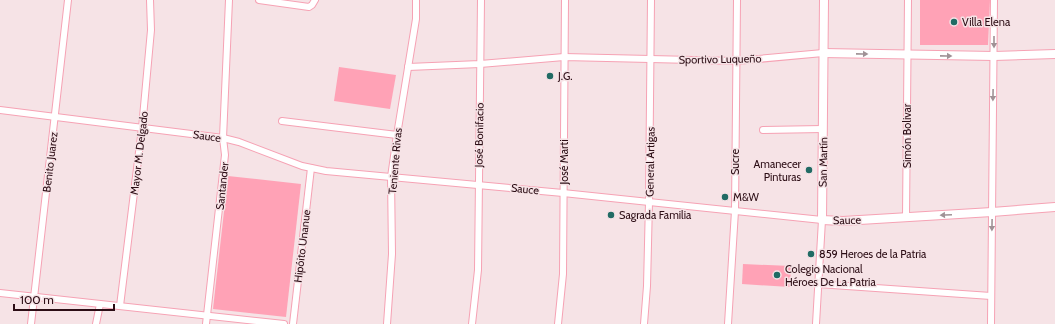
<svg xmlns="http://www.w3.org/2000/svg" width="1055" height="324" font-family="Cabin,sans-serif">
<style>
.green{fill:#ffa2b6}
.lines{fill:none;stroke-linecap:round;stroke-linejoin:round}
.minor-casing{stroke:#f6a2b4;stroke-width:8}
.tertiary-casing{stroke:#f6a2b4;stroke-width:10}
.minor{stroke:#fff;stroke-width:6}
.tertiary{stroke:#fff;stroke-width:8}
.oneway{fill:#a09296}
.poi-dot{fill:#216b64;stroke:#f6e3e6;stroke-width:1.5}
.labels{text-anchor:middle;stroke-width:3;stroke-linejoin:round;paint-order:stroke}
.poi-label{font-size:11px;fill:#2c0d15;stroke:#f6e3e6;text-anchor:start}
.street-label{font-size:11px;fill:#2c0d15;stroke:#f6e3e6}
</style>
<rect width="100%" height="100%" fill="#f6e3e6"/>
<g class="green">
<polygon points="920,0 990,0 988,45 920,45"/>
<polygon points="339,67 396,75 390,109 334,101"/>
<polygon points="228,176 301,184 286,317 213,309"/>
<polygon points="743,264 791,266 790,287 742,284"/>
</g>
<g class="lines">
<defs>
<g id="minor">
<polyline points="259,0 309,7 312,5 315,0"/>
<polyline points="408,67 480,64 564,57 736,61 823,53"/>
<polyline points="0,110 223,138 239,142 302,166 326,171 563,193 822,220 816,324"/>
<polyline points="282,121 397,135"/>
<polyline points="763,130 823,129"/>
<polyline points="906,217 908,0"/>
<polyline points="818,284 991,296"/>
<polyline points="0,293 284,324"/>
<polyline points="120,306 142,128 151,30 150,0"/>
<polyline points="31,324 68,0"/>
<polyline points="96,324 100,304"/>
<polyline points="206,324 225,155 223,138 229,0"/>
<polyline points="293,324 311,168"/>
<polyline points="387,324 392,254 391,177 397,135 416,19 416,0"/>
<polyline points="472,324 478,270 481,0"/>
<polyline points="558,324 563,274 565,0"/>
<polyline points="644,324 647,286 649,202 651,0"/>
<polyline points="728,324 735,211 737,0"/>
<polyline points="991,324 994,0"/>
</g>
<g id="tertiary">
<polyline points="824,0 822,220 843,221 992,212 1055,207"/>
<polyline points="823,53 994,56 1055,54"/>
</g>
</defs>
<use href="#minor" class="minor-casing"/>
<use href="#tertiary" class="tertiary-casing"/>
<use href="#minor" class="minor"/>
<use href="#tertiary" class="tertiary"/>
</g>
<defs><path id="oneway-solid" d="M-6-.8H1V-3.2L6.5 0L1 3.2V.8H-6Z"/></defs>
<g class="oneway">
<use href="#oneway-solid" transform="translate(994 42) rotate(90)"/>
<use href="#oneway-solid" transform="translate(862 54) rotate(1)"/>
<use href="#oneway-solid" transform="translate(946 56) rotate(1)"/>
<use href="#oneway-solid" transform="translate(993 95) rotate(91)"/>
<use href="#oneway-solid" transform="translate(946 215) rotate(177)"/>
<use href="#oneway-solid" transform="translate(992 225) rotate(91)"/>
</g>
<g class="poi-dot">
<circle cx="954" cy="22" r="4"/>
<circle cx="550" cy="76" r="4"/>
<circle cx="809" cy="170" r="4"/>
<circle cx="725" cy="197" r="4"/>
<circle cx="611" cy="215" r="4"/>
<circle cx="811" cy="254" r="4"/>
<circle cx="777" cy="275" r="4"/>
</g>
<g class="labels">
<g class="poi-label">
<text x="962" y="26">Villa Elena</text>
<text x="558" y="80">J.G.</text>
<text x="801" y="168" text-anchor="end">Amanecer<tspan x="801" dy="13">Pinturas</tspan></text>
<text x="733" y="201">M&amp;W</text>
<text x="619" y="219">Sagrada Familia</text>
<text x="819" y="258">859 Heroes de la Patria</text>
<text x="785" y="273">Colegio Nacional<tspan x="785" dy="13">Héroes De La Patria</tspan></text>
</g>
<g class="street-label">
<text transform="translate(720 59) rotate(-1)" y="4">Sportivo Luqueño</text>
<text transform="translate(479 135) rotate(-89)" y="4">José Bonifacio</text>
<text transform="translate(207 136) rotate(8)" y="4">Sauce</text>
<text transform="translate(907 136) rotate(-90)" y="4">Simón Bolivar</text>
<text transform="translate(139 153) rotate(-83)" y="4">Mayor M. Delgado</text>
<text transform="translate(395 161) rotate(-85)" y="4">Teniente Rivas</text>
<text transform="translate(50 162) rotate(-83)" y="4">Benito Juarez</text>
<text transform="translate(564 162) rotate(-90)" y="4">José Marti</text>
<text transform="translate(650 162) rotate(-89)" y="4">General Artigas</text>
<text transform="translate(735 162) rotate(-90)" y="4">Sucre</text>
<text transform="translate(823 162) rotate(-89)" y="4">San Martín</text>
<text transform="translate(222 186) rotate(-84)" y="4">Santander</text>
<text transform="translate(525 189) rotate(6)" y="4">Sauce</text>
<text transform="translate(847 220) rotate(-1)" y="4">Sauce</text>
<text transform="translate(302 246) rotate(-83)" y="4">Hipóito Unanue</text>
</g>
</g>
<path d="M14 304v6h100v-6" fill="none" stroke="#2c0d15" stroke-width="2"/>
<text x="20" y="304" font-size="12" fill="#2c0d15" stroke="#f6e3e6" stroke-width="3" paint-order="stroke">100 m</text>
</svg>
